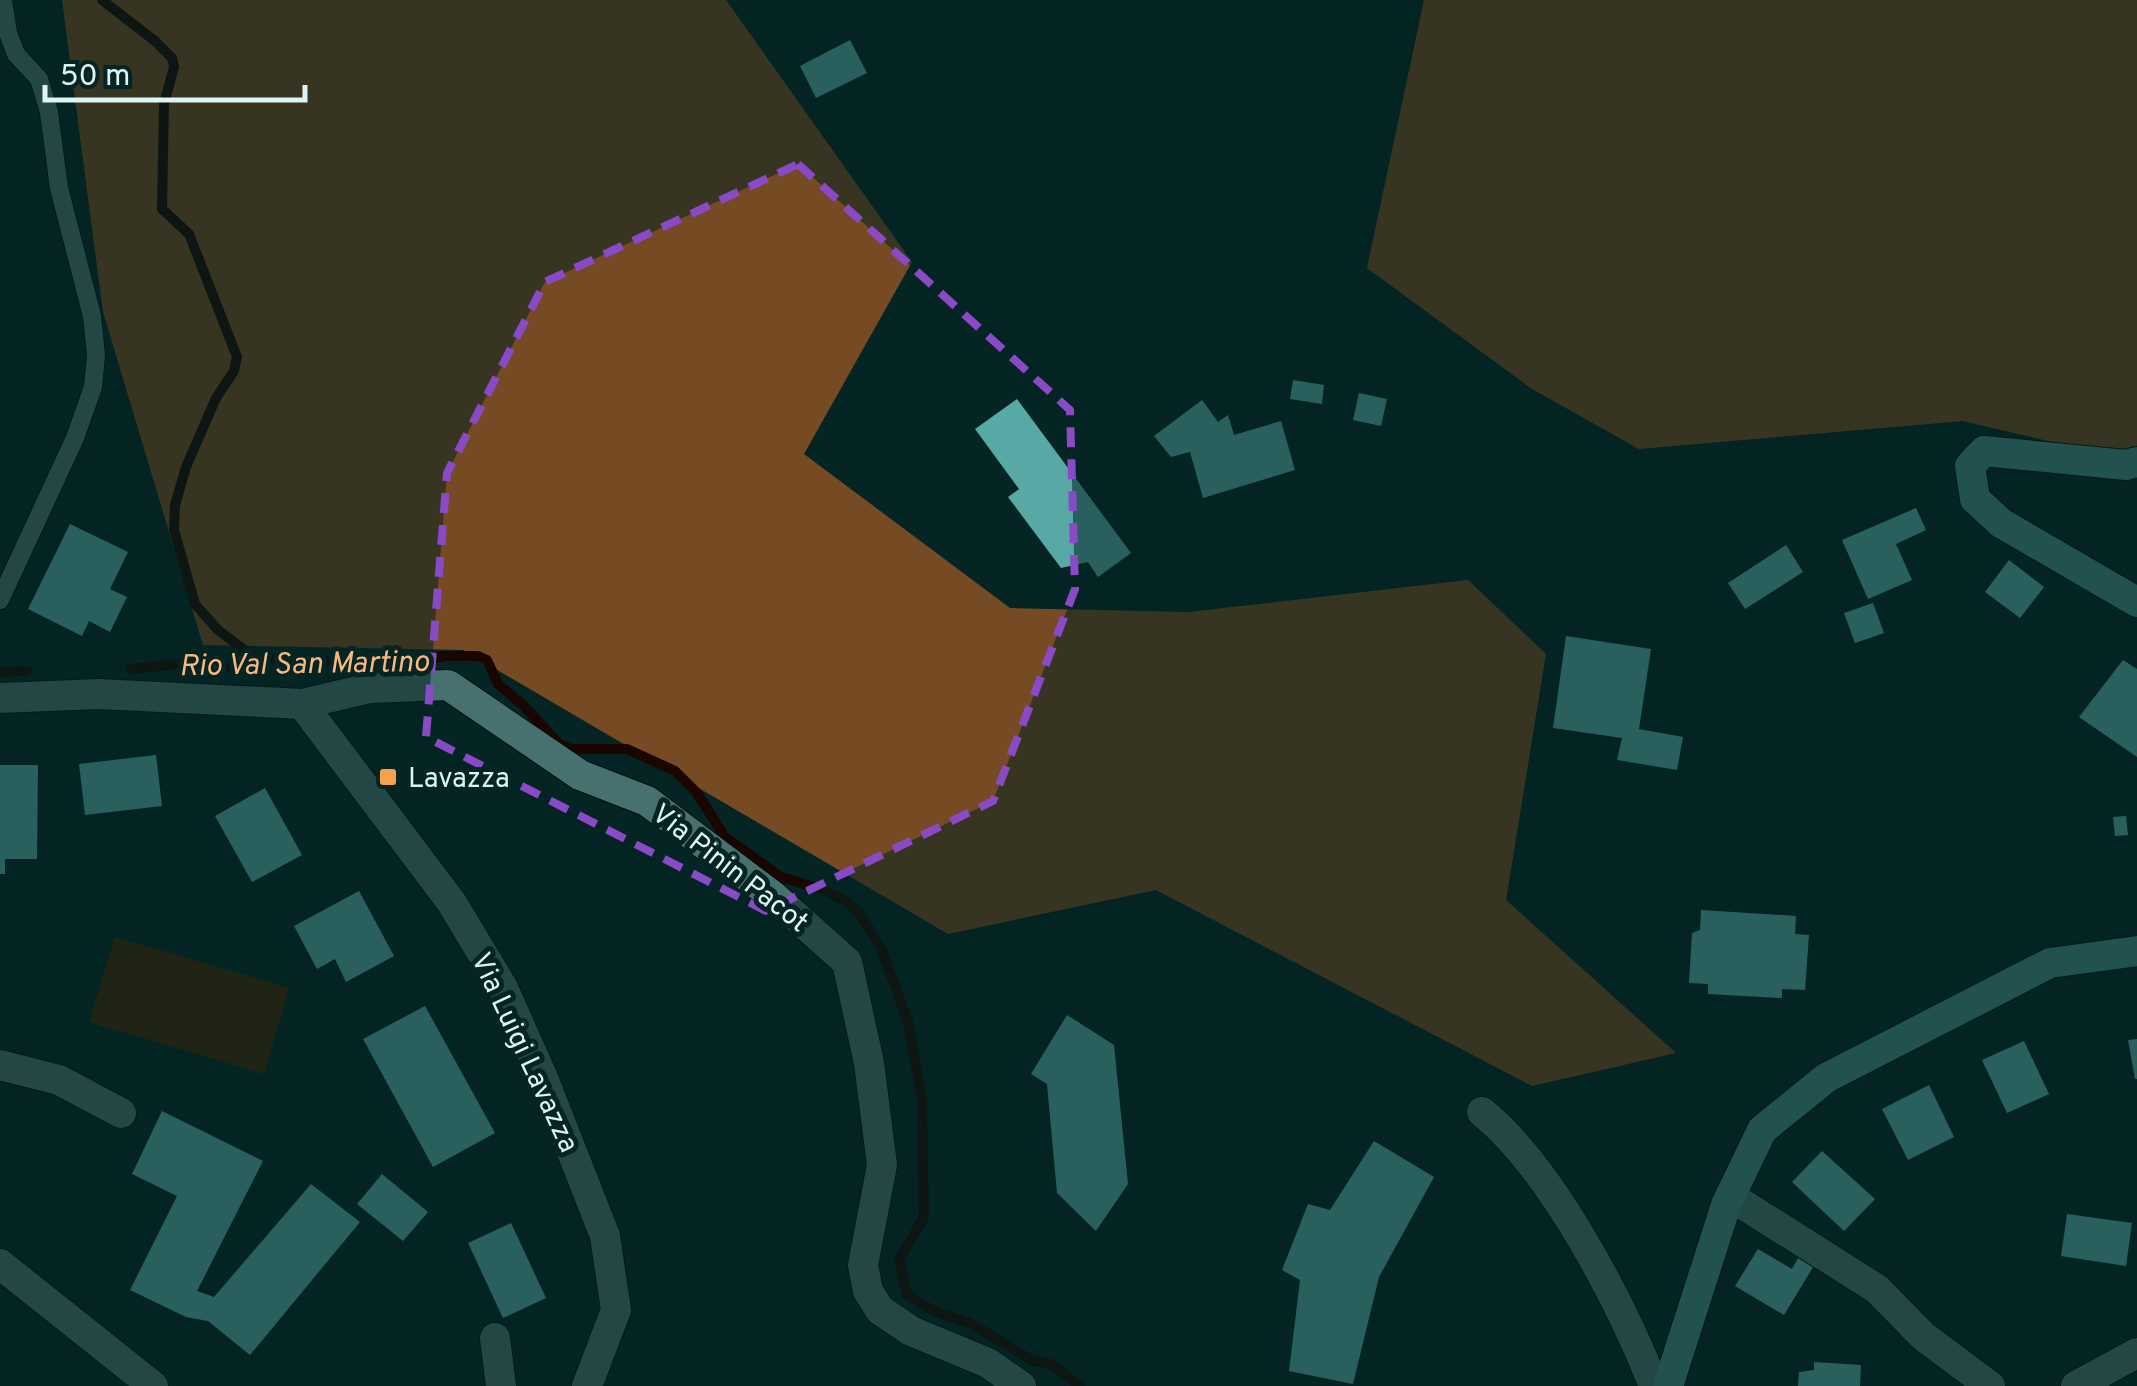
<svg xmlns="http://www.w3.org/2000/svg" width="2137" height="1386" font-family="Overpass,sans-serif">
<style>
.green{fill:#432505}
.forest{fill:#764b23}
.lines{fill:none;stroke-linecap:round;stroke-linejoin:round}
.stream{stroke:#190600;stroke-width:10}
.building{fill:#58a9a5}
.lane-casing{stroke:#000d0c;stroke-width:20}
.street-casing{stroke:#000d0c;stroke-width:32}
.secondary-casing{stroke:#000d0c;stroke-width:32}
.lane{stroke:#47716e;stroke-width:18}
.street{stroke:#47716e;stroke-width:30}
.secondary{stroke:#458985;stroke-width:30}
.marked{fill:none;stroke:#8a4ac7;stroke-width:8;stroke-dasharray:20 12;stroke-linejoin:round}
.poi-dot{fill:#f9a04c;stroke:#042523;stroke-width:4}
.labels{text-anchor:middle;stroke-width:10;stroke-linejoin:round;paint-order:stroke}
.poi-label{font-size:28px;fill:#dff5f3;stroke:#042523;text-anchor:start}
.street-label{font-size:28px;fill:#dff5f3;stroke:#042523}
.water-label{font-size:30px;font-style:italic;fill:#fcb87c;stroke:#042523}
</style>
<rect width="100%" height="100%" fill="#042523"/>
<polygon class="green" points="115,937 289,988 264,1074 89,1022"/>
<g class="forest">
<polygon points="62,0 726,0 912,262 804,454 1010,608 1188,612 1468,580 1546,654 1506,900 1676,1053 1532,1086 1156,890 948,934 463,650 203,645 103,312"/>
<polygon points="1424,0 2137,0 2137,462 1963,421 1639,449 1532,389 1367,268"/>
</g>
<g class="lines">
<g class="stream">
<polyline points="102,0 155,41 172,58 174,67 164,104 162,209 189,234 237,357 234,371 216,398 186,467 175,505 174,530 195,604 218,630 255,658"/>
<polyline points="131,669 188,663 235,668 255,658 402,665 445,656 478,656 487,660 498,684 523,705 559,744 571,749 627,749 675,771 697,793 725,837 781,877 821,889 848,902 859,913 881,948 908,1021 922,1100 924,1217 899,1260 907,1295 934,1311 972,1324 1033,1361 1051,1364 1080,1386"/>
<polyline points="0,672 27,671"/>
</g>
</g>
<g class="building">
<polygon points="850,40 867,73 816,98 800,66"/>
<polygon points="1293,380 1324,385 1322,404 1290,399"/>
<polygon points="1359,393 1387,399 1381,426 1353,420"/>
<polygon points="1017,399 1131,553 1098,577 1088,562 1061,568 1008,497 1019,489 975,429"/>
<polygon points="1202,400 1218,422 1228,415 1234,435 1281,421 1295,470 1203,498 1190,452 1171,457 1154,436"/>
<polygon points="1916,508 1926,530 1896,544 1912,580 1868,599 1842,540"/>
<polygon points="70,524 128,552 110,589 127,597 110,632 89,621 82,636 28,609"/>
<polygon points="1786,545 1803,572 1745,609 1728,583"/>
<polygon points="2009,560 2044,587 2020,618 1985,592"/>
<polygon points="1873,603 1884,633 1855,643 1844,613"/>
<polygon points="1566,636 1651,649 1639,729 1683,737 1677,770 1617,760 1622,738 1553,728"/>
<polygon points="2123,660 2137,669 2137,757 2079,717"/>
<polygon points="156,755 162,806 85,815 79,764"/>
<polygon points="0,765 38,765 37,859 5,859 5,874 0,874"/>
<polygon points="265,788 302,855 252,882 215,816"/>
<polygon points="2126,816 2128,835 2115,836 2113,817"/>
<polygon points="359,891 394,956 346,982 335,959 317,969 294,926"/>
<polygon points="1701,910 1796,916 1795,934 1809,935 1805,990 1782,989 1782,998 1708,994 1708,984 1689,983 1692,933 1700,930"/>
<polygon points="425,1006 495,1133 433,1167 363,1039"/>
<polygon points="1067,1015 1114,1045 1128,1184 1096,1231 1057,1193 1047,1084 1031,1074"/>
<polygon points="2137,1039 2137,1079 2135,1079 2128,1040"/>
<polygon points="2024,1041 2049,1094 2007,1113 1982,1060"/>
<polygon points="1929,1085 1954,1137 1908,1160 1882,1109"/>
<polygon points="162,1111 263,1161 197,1291 214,1297 311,1184 360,1222 250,1355 208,1321 186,1317 130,1290 177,1196 132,1174"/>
<polygon points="1374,1141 1434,1177 1379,1277 1353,1384 1289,1371 1300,1280 1282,1270 1308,1204 1330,1210"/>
<polygon points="1822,1151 1875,1199 1844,1231 1792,1182"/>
<polygon points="382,1174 428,1212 403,1241 357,1204"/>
<polygon points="2067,1214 2132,1223 2126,1266 2061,1256"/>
<polygon points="511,1223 546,1298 503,1318 468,1243"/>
<polygon points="1758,1249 1792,1269 1800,1255 1815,1264 1784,1315 1735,1286"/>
<polygon points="1814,1362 1861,1365 1860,1386 1798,1386 1799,1372 1814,1370"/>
</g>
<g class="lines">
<defs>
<polyline id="lane" points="0,600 75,438 93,387 96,355 92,316 59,188 49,112 39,79 16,54 8,33 3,0"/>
<g id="street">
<polyline points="0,698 99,694 302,704 370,688 448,685 580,775 647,801 773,896 847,962 869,1063 882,1165 863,1265 868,1291 880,1310 911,1331 988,1363 1021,1386"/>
<polyline points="302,704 452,903 503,988 543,1078 605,1236 616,1310 587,1386"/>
<polyline points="0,1065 59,1080 121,1113"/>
<path d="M 1482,1112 C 1552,1169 1621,1302 1654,1386"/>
<polyline points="1730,1196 1877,1289 1923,1336 1990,1386"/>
<polyline points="0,1264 153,1386"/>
<polyline points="495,1338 501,1386"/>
<polyline points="2076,1386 2137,1353"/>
</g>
<g id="secondary">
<polyline points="2137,462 2126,465 1984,451 1970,466 1975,499 2001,523 2137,602"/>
<polyline points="1668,1386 1726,1205 1762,1130 1826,1078 2050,963 2137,951"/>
</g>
</defs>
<use href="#lane" class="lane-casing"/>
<use href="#street" class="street-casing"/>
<use href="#secondary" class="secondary-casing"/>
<use href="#lane" class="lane"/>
<use href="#street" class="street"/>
<use href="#secondary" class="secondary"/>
</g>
<path d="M0 0H2137V1386H0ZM 798,164 L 1070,410 L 1075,589 L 993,801 L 766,911 L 426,737 L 447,473 L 545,282 Z" fill="#042523" fill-opacity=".55" fill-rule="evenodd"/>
<path class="marked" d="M 798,164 L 1070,410 L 1075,589 L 993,801 L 766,911 L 426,737 L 447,473 L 545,282 Z"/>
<rect class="poi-dot" x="378" y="767" width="20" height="20" rx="5"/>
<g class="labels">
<g class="poi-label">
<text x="408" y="787">Lavazza</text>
</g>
<g class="street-label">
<text transform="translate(731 867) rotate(38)" y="10">Via Pinin Pacot</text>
<text transform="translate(526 1052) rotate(65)" y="10">Via Luigi Lavazza</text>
</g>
<g class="water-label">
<text transform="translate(304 663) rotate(-1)" y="10">Rio Val San Martino</text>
</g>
</g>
<path d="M45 85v15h260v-15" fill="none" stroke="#dff5f3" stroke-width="5"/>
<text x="60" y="85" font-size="30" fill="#dff5f3" stroke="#042523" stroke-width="8" paint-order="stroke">50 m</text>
</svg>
